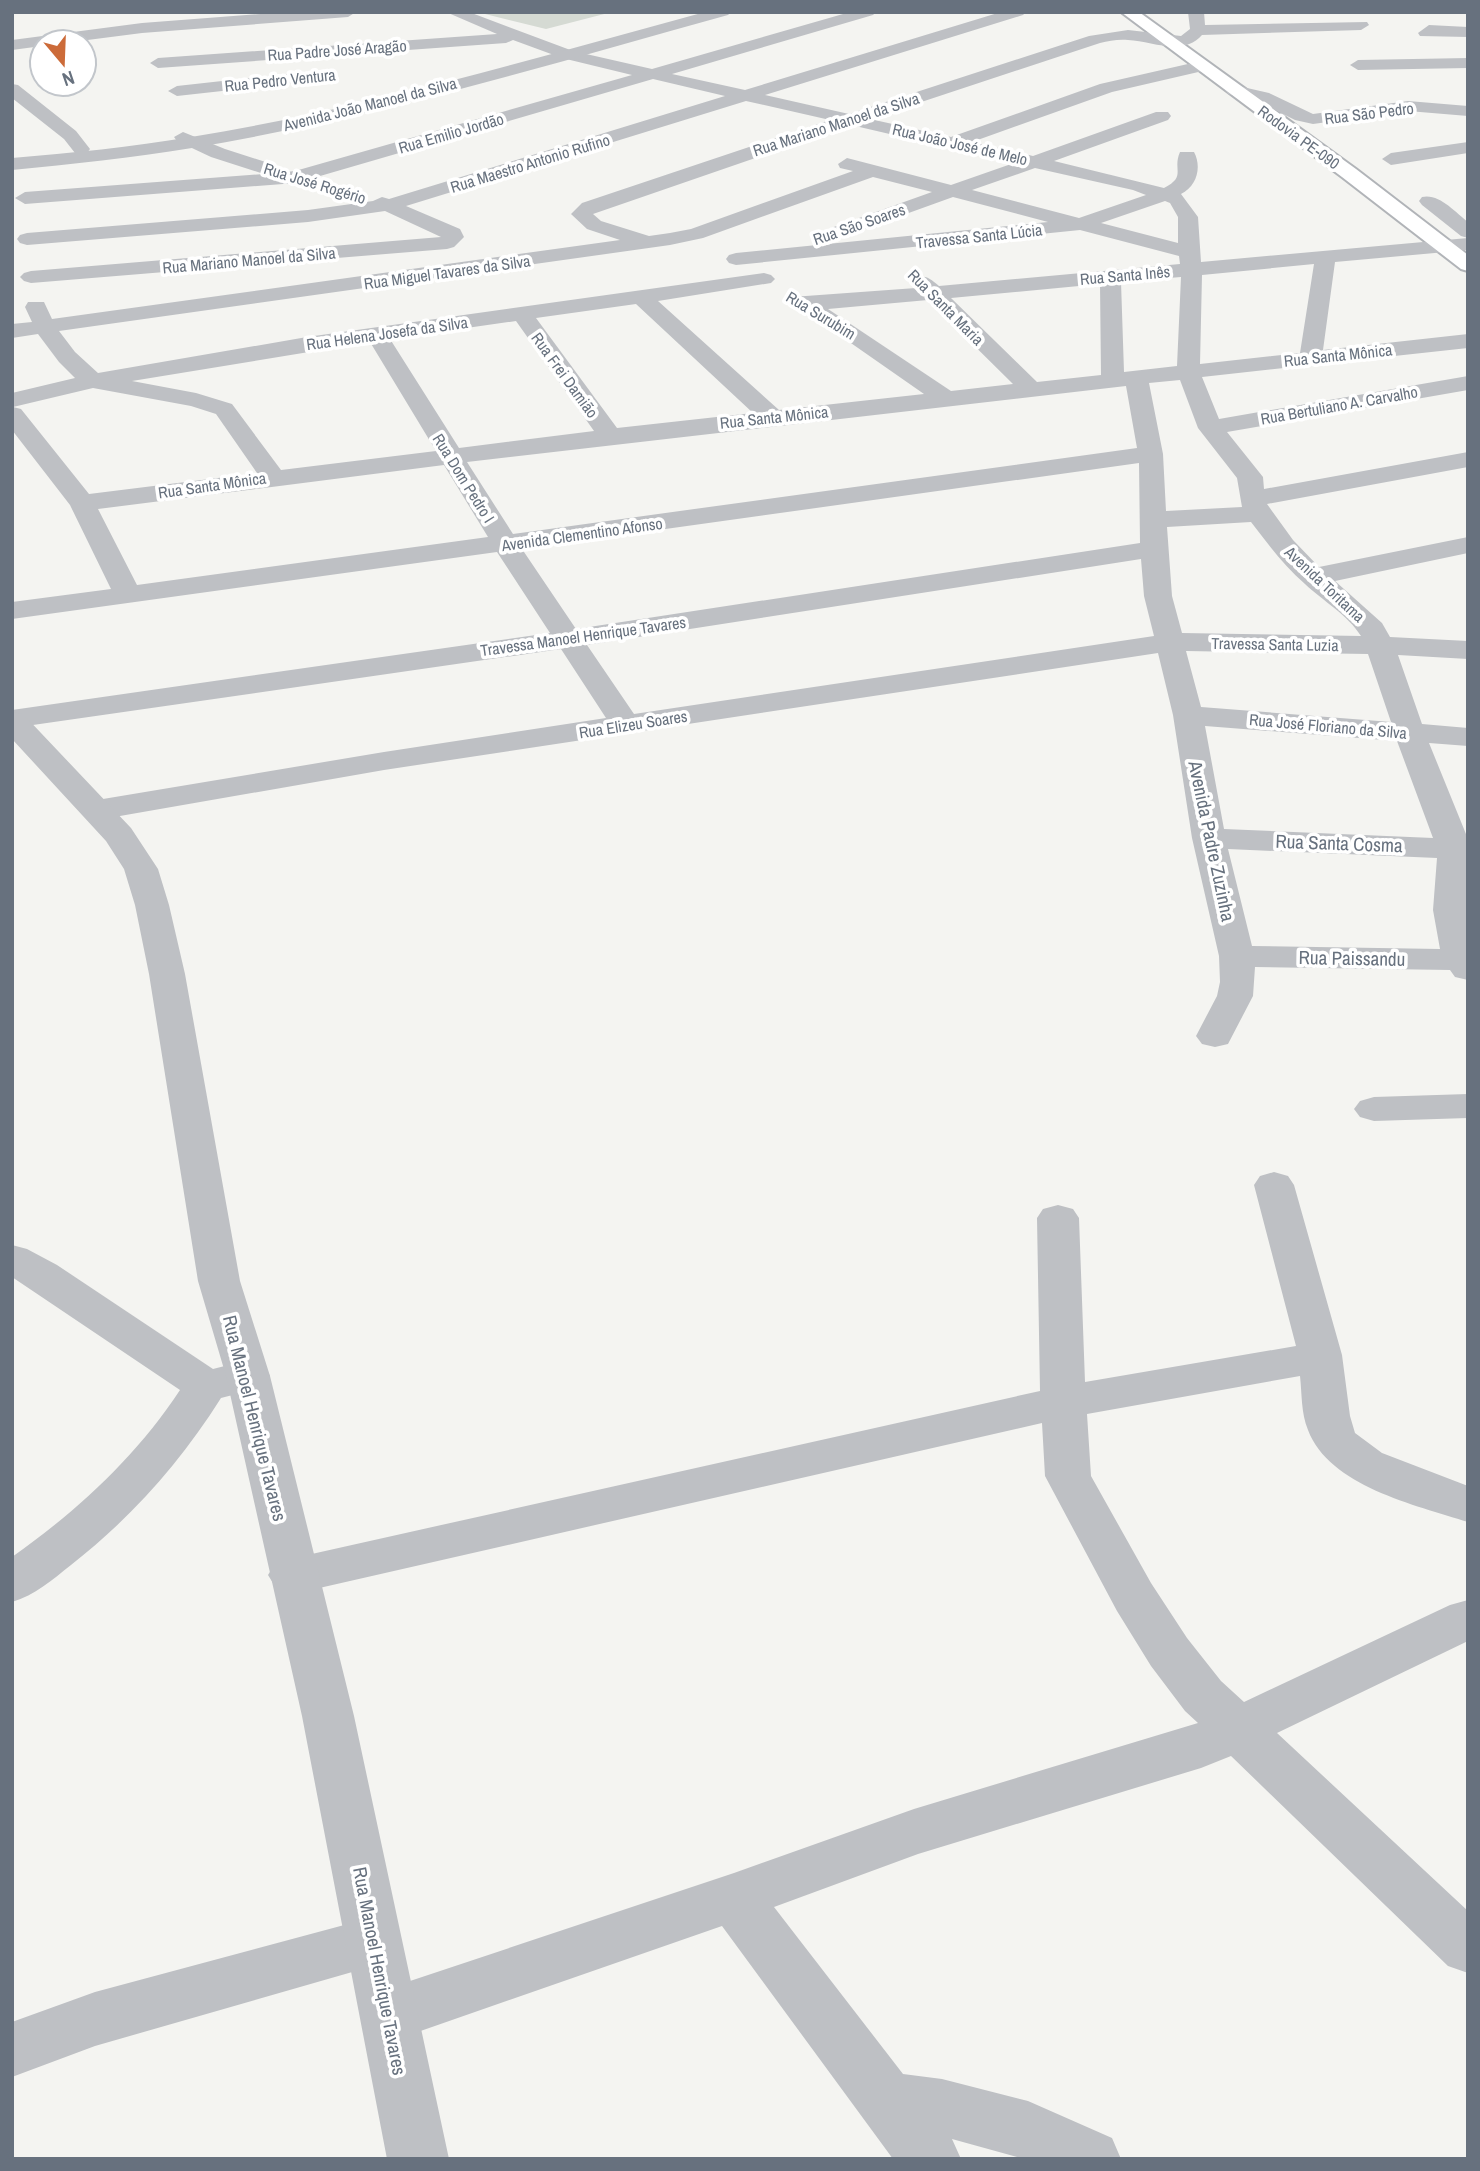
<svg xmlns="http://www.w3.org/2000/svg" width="1480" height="2171" font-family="'Archivo Narrow',sans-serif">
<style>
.green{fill:#d5dad3}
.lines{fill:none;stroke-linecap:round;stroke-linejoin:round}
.primary-casing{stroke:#b1b4b8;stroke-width:4}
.minor{fill:#bec0c4;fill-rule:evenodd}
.tertiary{fill:#bec0c4;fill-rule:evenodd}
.primary{fill:#fff;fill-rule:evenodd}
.labels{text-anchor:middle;stroke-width:7;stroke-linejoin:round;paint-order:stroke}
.far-street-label{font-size:16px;fill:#67717e;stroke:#fff}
.street-label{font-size:19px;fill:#67717e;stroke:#fff}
</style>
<rect width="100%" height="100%" fill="#f4f4f1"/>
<polygon class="green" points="477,12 612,12 546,29"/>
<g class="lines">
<defs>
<polygon id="primary" points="1121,12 1139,12 1356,169 1468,255 1468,271 1461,269 1342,177"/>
</defs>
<use href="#primary" class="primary-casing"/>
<g class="minor">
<polygon points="285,12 356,12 348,17 142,33 72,42 42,42 42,46 12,50 12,40 142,23"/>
<path d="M 446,12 L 469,12 L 573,51 L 652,69 L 850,12 L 876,12 L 873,15 L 672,74 L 745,90 L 1001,12 L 1026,12 L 1023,15 L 765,95 L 849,114 L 1089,36 L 1128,30 L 1181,36 L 1190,29 L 1188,12 L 1204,12 L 1205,25 L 1367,22 L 1369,25 L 1361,30 L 1202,35 C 1183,57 1152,41 1128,40 C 1118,39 1109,41 1100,43 L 870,119 L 951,137 L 1100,84 L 1201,61 L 1207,62 L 1209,66 L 1207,70 L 1112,92 L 972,142 L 1033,156 L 1156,112 L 1168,112 L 1171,116 L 1168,120 L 1054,161 L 1164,188 C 1187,176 1172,170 1180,152 L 1194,152 C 1202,167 1197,186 1181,194 L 1198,217 L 1201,262 L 1468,238 L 1461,236 L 1422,205 L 1419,201 L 1422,197 C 1439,193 1455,212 1468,222 L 1468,250 L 1335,262 L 1323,350 L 1468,334 L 1468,348 L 1202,377 L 1219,419 L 1468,376 L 1468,390 L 1227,432 L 1263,477 L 1264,489 L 1468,452 L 1468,467 L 1267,504 L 1293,540 L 1319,567 L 1468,537 L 1468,553 L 1335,581 L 1382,623 L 1390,637 L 1468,641 L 1468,659 L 1398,655 L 1422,724 L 1468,728 L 1468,746 L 1429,743 L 1468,839 L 1468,980 L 1455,977 L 1450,970 L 1255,967 L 1253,996 L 1228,1044 L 1215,1047 L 1202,1044 L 1196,1036 L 1217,996 L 1220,982 L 1219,956 L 1192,838 L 1173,715 L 1158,653 L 384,770 L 97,820 L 85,817 L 81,810 L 85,803 L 97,800 L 384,752 L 606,718 L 561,649 L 12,728 L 12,710 L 550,633 L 497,552 L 12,619 L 12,602 L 111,589 L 70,505 L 12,430 L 12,393 L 75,378 L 59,362 L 38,334 L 12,338 L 12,324 L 32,322 L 25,307 L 28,302 L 44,302 L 52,319 L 620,240 L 587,229 L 571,214 L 582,203 L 830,120 L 746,101 L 406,206 L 460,229 L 464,237 L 454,247 L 447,249 L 31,283 L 24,281 L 20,277 L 24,273 L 31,271 L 441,237 L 385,211 L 308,222 L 27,245 L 20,243 L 17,239 L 20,235 L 27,233 L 308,210 L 373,201 L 382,197 L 389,199 L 725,96 L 653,79 L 296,183 L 25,204 L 15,198 L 25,192 L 264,174 L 211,157 L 177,141 L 174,137 L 183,132 L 225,149 L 284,168 L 286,172 L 295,171 L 632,75 L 562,58 L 513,40 L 506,43 L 158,68 L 150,63 L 158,58 L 497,34 ZM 851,125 L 1014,163 L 951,185 L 847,158 L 838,164 L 840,168 L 853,171 L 691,229 L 670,233 L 649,236 L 601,221 L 593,214 ZM 1035,168 L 1133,190 L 1146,195 L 1079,218 L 972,190 ZM 873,177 L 932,192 L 817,233 L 814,237 L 817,241 L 831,241 L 953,197 L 1048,222 L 736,253 L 729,255 L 726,259 L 729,263 L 736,265 L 1080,230 L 1179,256 L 1180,264 L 939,286 C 930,278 926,275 914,277 L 911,282 L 916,288 L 792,297 L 789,302 L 792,307 L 848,341 L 924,394 L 779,410 L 658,301 L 771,283 L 775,279 L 771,275 L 764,273 L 307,337 L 98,373 L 75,352 L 59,331 L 670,245 L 703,238 ZM 1165,201 L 1170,203 L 1178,217 L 1178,243 L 1101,223 ZM 1314,264 L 1300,353 L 1200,364 L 1202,275 ZM 1181,277 L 1177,366 L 1124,372 L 1121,282 ZM 1100,284 L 1101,375 L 1037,382 L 951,298 ZM 928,300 L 1013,384 L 951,391 L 828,309 ZM 636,304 L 753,413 L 617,428 L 536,318 ZM 516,321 L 594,431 L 459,448 L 390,339 ZM 370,342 L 436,451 L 281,470 L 232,404 L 196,393 L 132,381 ZM 1180,380 L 1198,428 L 1237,478 L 1242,507 L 1166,511 L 1163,454 L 1149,383 ZM 1126,386 L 1137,448 L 513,534 L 467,462 ZM 93,388 L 191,406 L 216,414 L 257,473 L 89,494 L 21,409 L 13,407 ZM 1139,463 L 1140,543 L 576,629 L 522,549 ZM 444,465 L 488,537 L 137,585 L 98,509 ZM 1251,522 C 1268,544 1284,566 1305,584 C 1323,601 1348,615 1361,636 L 1182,633 L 1172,596 L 1167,527 ZM 1141,559 L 1144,596 L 1154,636 L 634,714 L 587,645 ZM 1186,651 L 1368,654 L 1391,722 L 1201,707 ZM 1205,726 L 1397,741 L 1433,838 L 1224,829 ZM 1228,849 L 1437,858 L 1433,910 L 1440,949 L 1252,946 Z"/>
<polygon points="1429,25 1468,27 1468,37 1420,36 1418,33"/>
<polygon points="1468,58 1468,68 1358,70 1350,65 1358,60"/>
<polygon points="296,73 304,78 302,82 177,96 168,91 177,86"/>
<polygon points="12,84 18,85 76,131 90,149 87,153 75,153 64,139 12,98"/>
<polygon points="1234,85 1269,93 1313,114 1408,101 1468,106 1468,116 1408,111 1313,124 1295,120 1257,101 1228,94 1225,90"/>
<polygon points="1468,142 1468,153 1391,165 1382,159 1391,153"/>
<polygon points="1468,1094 1468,1118 1374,1121 1360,1117 1354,1109 1360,1101 1374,1097"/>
<path d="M 1274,1172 L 1288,1176 L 1294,1185 L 1342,1355 L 1350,1416 L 1355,1433 L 1382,1453 L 1468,1486 L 1468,1522 C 1415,1505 1329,1486 1308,1430 C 1301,1413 1302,1394 1300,1376 L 1087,1414 L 1091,1476 L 1151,1583 L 1187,1638 L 1221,1681 L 1244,1702 L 1450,1605 L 1468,1600 L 1468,1641 L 1277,1733 L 1468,1911 L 1468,1973 L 1448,1966 L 1231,1756 L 1201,1768 L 918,1854 L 774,1907 L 903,2074 L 942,2079 L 1028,2101 L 1112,2138 L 1121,2159 L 1024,2159 L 952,2139 L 961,2159 L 893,2159 L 722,1926 L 389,2042 L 368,2034 L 360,2015 L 368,1996 L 389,1988 L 734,1873 L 914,1809 L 1198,1723 L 1185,1711 L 1151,1666 L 1117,1611 L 1045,1476 L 1042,1423 L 293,1594 L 276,1588 L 268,1575 L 276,1562 L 1040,1391 L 1037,1218 L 1043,1209 L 1058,1205 L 1073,1209 L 1079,1218 L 1085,1382 L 1296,1346 L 1254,1185 L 1260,1176 Z"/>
<path d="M 12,1245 L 27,1249 L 57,1265 L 213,1369 L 248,1360 L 264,1365 L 270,1376 L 264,1387 L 221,1398 C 180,1463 131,1518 71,1565 C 52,1580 35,1595 12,1602 L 12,1557 C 77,1511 136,1457 180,1390 L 12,1277 Z"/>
<polygon points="374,1917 394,1924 402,1942 394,1960 95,2046 12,2077 12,2022 95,1992"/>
</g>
<g class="tertiary">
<path d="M 705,12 L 731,12 L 728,15 C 551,64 374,118 192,148 C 132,158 72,164 12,170 L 12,158 C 72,153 131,147 191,137 C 365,109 535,58 705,12 Z"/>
<polygon points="12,712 23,714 131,828 158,869 169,905 185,974 240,1281 270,1376 354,1716 449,2159 387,2159 302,1716 226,1376 198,1281 149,974 135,905 124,869 106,841 12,739"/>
</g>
<use href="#primary" class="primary"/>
</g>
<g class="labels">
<g class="far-street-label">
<text transform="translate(337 50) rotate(-4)" y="6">Rua Padre José Aragão</text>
<text transform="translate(280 80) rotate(-6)" y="6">Rua Pedro Ventura</text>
<text transform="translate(370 104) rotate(-14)" y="6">Avenida João Manoel da Silva</text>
<text transform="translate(1369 113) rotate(-7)" y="6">Rua São Pedro</text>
<text transform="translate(836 124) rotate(-18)" y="6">Rua Mariano Manoel da Silva</text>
<text transform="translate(451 133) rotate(-16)" y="6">Rua Emilio Jordão</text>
<text transform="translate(1299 137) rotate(36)" y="6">Rodovia PE-090</text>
<text transform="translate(960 144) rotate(13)" y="6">Rua João José de Melo</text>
<text transform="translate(530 163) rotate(-17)" y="6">Rua Maestro Antonio Rufino</text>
<text transform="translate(315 183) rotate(17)" y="6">Rua José Rogério</text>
<text transform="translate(859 224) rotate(-19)" y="6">Rua São Soares</text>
<text transform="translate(979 236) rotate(-6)" y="6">Travessa Santa Lúcia</text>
<text transform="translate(249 260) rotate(-5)" y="6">Rua Mariano Manoel da Silva</text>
<text transform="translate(447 272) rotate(-8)" y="6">Rua Miguel Tavares da Silva</text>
<text transform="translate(1125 275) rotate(-5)" y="6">Rua Santa Inês</text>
<text transform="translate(946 307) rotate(45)" y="6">Rua Santa Maria</text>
<text transform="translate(821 315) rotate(31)" y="6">Rua Surubim</text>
<text transform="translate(387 333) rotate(-8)" y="6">Rua Helena Josefa da Silva</text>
<text transform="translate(1338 355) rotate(-6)" y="6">Rua Santa Mônica</text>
<text transform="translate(565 375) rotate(54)" y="6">Rua Frei Damião</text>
<text transform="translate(1339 405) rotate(-10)" y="6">Rua Bertuliano A. Carvalho</text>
<text transform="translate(774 417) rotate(-6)" y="6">Rua Santa Mônica</text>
<text transform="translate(464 478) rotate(58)" y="6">Rua Dom Pedro I</text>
<text transform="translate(212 485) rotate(-8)" y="6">Rua Santa Mônica</text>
<text transform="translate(582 534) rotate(-8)" y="6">Avenida Clementino Afonso</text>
<text transform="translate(1325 584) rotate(43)" y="6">Avenida Toritama</text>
<text transform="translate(583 636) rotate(-8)" y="6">Travessa Manoel Henrique Tavares</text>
<text transform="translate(1275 644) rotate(1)" y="6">Travessa Santa Luzia</text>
<text transform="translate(633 724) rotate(-9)" y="6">Rua Elizeu Soares</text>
<text transform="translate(1328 726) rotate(5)" y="6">Rua José Floriano da Silva</text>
</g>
<g class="street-label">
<text transform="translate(1212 841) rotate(78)" y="7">Avenida Padre Zuzinha</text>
<text transform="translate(1339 843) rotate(2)" y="7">Rua Santa Cosma</text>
<text transform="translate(1352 958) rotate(1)" y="7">Rua Paissandu</text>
<text transform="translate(255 1418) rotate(76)" y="7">Rua Manoel Henrique Tavares</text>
<text transform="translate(380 1971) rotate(79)" y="7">Rua Manoel Henrique Tavares</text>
</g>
</g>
<rect width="1480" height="2171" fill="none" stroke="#67717e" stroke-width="28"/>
<g transform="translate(63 63) rotate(161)"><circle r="33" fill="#ffffff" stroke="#c2c6cb" stroke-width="2"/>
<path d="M0-5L12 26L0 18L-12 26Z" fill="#cc6b39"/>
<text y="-10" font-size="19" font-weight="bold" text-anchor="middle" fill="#67717e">N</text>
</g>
</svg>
